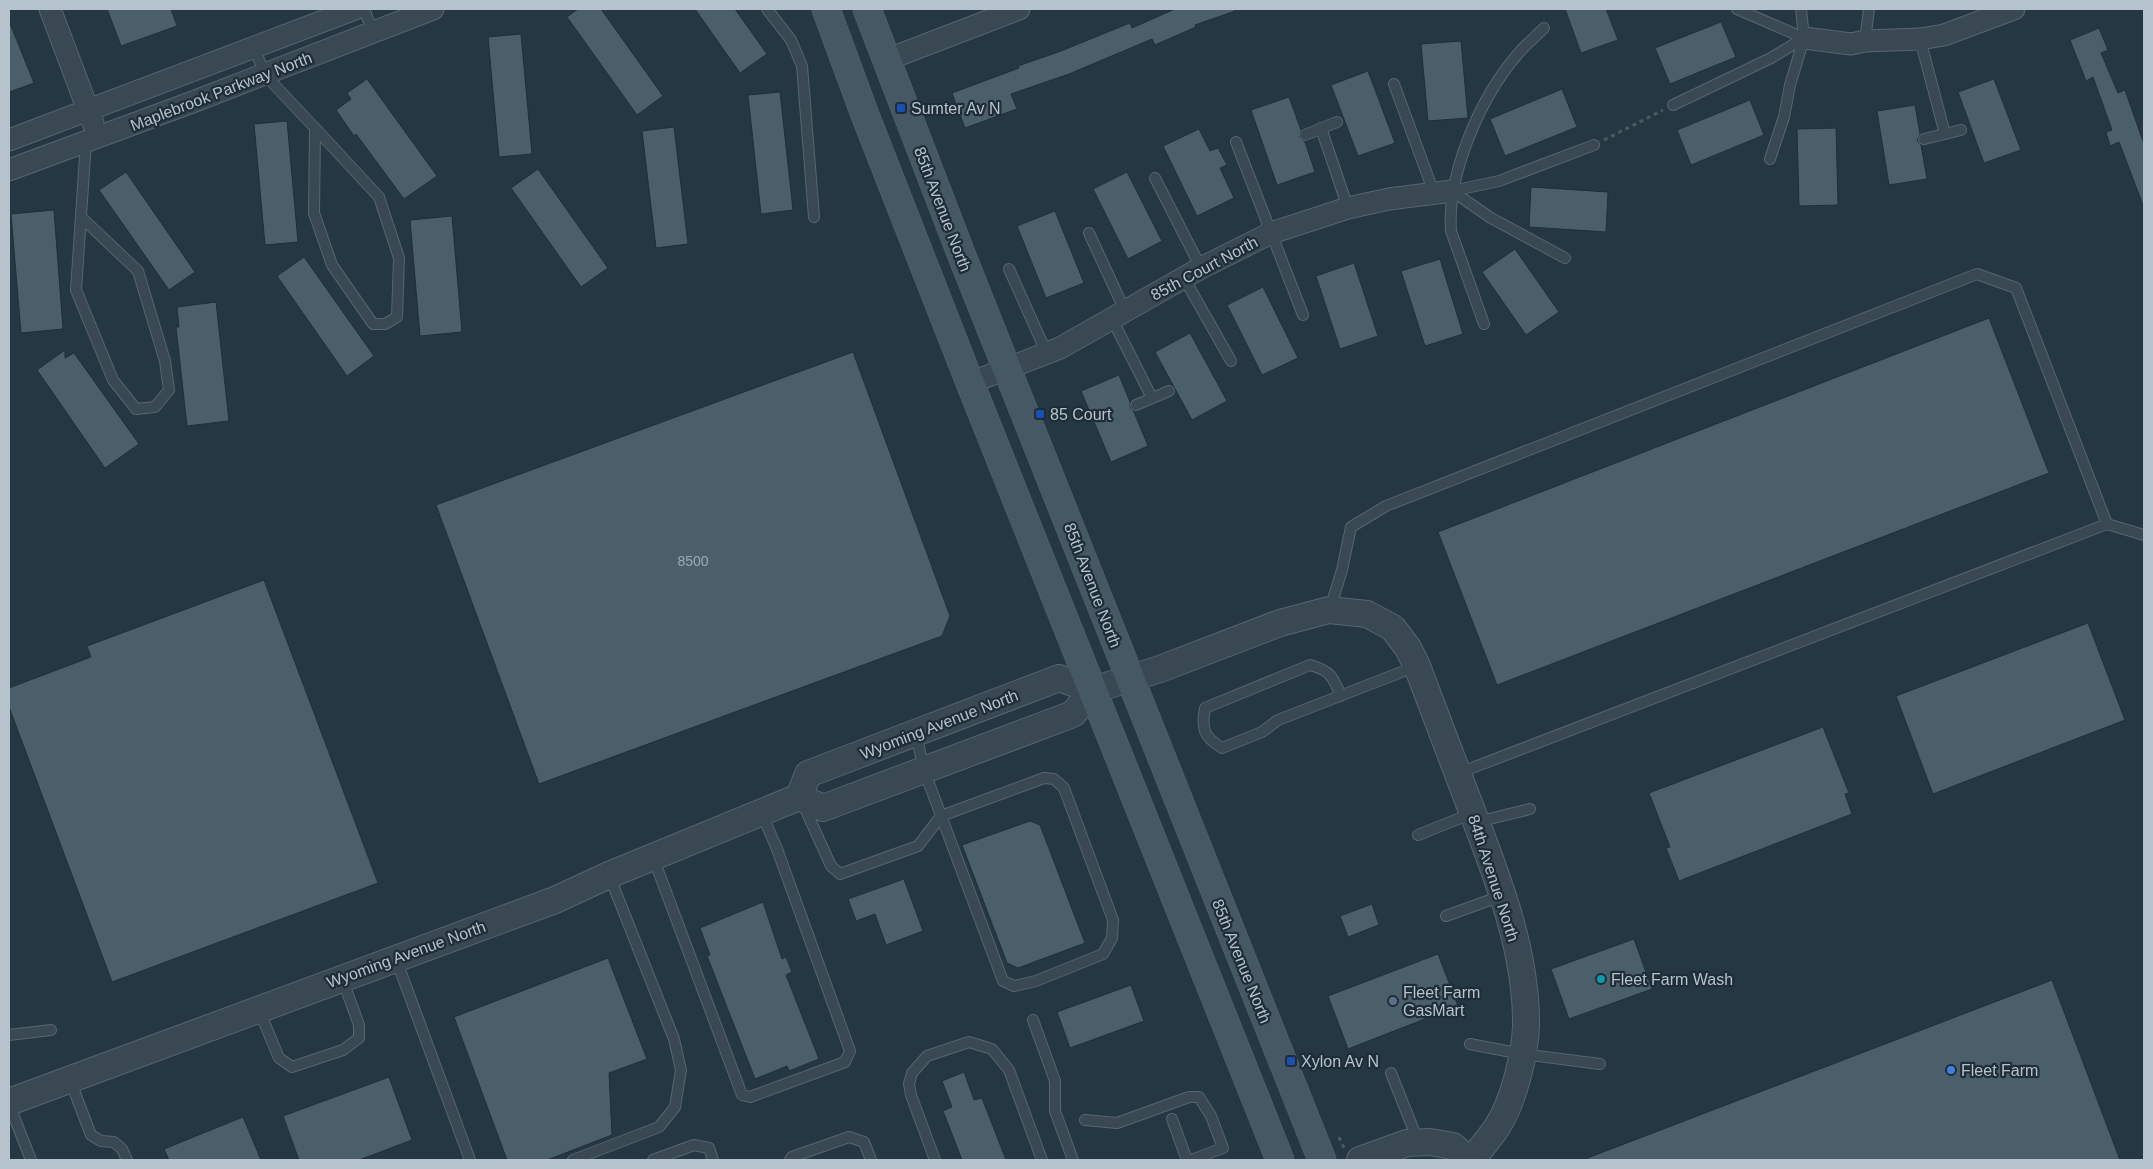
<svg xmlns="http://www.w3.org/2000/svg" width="2153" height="1169" font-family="Helvetica,sans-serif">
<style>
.building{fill:#4b5f6b;stroke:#202f39}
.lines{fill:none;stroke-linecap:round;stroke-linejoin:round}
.service-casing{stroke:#57666f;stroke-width:12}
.minor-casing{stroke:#57666f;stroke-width:23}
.tertiary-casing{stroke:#57666f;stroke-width:28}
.secondary-casing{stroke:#57666f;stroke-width:29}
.path{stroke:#455f5d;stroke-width:3;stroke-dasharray:4 4;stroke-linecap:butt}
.service{stroke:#394852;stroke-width:10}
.minor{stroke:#394852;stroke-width:21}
.tertiary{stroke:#394852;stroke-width:26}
.secondary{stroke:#475865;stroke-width:28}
.transit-dot{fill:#1a4fb4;stroke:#1e2d37;stroke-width:2}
.culture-dot{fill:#0f9aa8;stroke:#1e2d37;stroke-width:2}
.service-dot{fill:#5c6f8a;stroke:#1e2d37;stroke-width:2}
.shop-dot{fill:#3f7fe0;stroke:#1e2d37;stroke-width:2}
.labels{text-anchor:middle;stroke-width:4.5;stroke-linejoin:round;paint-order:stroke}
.number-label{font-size:14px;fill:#9baab4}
.street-label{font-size:16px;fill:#b6c3cc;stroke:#1e2d37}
.poi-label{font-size:16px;fill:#b6c3cc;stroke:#1e2d37;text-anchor:start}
</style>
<rect width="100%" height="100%" fill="#253742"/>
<g class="building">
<polygon points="107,9 171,9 177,26 121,46"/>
<polygon points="578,9 601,9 663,96 637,115 567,17"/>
<polygon points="695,9 735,9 767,54 740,73"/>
<polygon points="1175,9 1234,9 1235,11 1195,25 1196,27 1155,45 1152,39 1069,74 1011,94 1017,109 965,128 952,93 1019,68 1018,66 1061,51 1130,23 1132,28"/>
<polygon points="1565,9 1606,9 1618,40 1581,53"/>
<polygon points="9,21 34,83 9,92"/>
<polygon points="1721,22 1736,57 1670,84 1655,48"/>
<polygon points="2099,28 2108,50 2101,53 2118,93 2125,90 2144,144 2144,205 2143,205 2119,142 2110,146 2106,132 2112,130 2093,77 2086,81 2070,40"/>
<polygon points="521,34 532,154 499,157 488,37"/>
<polygon points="1461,41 1468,118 1428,121 1421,44"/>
<polygon points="1368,71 1395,143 1358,156 1331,85"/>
<polygon points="367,79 437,176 404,199 356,134 354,136 336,110 351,99 347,93"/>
<polygon points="1994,79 2021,150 1984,163 1958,92"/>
<polygon points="1562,89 1577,127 1505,156 1490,119"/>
<polygon points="780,92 793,210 761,214 748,95"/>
<polygon points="1289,97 1301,130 1299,137 1305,142 1315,172 1277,185 1251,110"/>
<polygon points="1750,100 1764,135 1691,165 1677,130"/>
<polygon points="1915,105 1920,134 1917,140 1921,145 1927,179 1889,185 1877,111"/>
<polygon points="287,121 298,242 265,245 254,124"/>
<polygon points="674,127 688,244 656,248 642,131"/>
<polygon points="1836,128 1838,205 1799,206 1797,129"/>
<polygon points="1199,129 1210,151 1218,148 1227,165 1220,168 1234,198 1197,216 1163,146"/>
<polygon points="538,169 608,268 581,287 511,188"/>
<polygon points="126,172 195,272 169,290 99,190"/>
<polygon points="1127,172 1162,241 1128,259 1093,189"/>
<polygon points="1531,187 1608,192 1606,232 1529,227"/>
<polygon points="54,210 63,329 21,333 11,214"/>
<polygon points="1055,211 1084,283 1046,298 1017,226"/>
<polygon points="452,216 462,332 420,336 410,220"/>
<polygon points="1515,249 1559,312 1526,335 1482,272"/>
<polygon points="304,257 374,356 347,376 277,276"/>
<polygon points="1440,259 1463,334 1425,346 1401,271"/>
<polygon points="1354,263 1378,336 1340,349 1316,276"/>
<polygon points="1263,287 1298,358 1262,375 1227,305"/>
<polygon points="216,302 229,421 187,426 176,327 179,327 177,307"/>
<polygon points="1989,318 2049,473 1497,685 1438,532"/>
<polygon points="1190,333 1227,401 1192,420 1155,352"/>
<polygon points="65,350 65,358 74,353 139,444 105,468 37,370"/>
<polygon points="853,352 950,616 942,636 539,784 436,505"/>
<polygon points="1119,375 1130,402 1130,407 1134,412 1148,446 1111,462 1081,391"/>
<polygon points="264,580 378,883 112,982 9,707 9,688 91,657 87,646"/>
<polygon points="2088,623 2125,720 1933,794 1896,696"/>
<polygon points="1823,727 1849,793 1845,794 1852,814 1679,881 1666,848 1670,847 1649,793"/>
<polygon points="1030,821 1040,825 1085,943 1018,968 1007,963 962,845"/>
<polygon points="904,879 923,931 886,945 875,914 856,921 848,899"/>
<polygon points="763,902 782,959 786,957 792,972 786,975 819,1059 789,1071 787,1066 755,1079 707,956 710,955 700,928"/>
<polygon points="1372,904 1379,925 1348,937 1340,916"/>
<polygon points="1634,939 1652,989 1569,1019 1551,969"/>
<polygon points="1438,954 1458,1006 1348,1049 1328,996"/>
<polygon points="608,958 647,1059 609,1073 612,1135 547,1160 507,1160 454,1017"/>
<polygon points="2052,980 2120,1160 1585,1160 1585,1159"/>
<polygon points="1131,985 1144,1021 1070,1048 1057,1012"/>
<polygon points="964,1072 974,1100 982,1098 1006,1160 962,1160 943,1111 952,1107 942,1081"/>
<polygon points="389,1077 412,1140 359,1160 299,1160 283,1116"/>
<polygon points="243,1117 261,1160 169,1160 164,1149"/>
</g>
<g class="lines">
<defs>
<g id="service">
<polyline points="364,9 373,32"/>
<polyline points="767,9 791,40 802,66 814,217"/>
<polyline points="1737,9 1804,38"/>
<polyline points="1920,39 1945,134"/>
<polyline points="1865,41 1869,9"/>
<polyline points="254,47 265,75 315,128 314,213 332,265 373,324 385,324 397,317 399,258 379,197 315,128"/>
<polyline points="1394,84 1434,193"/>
<polyline points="1673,105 1771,58 1804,38"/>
<polyline points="1321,128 1348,208"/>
<polyline points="1305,135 1337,122"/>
<polyline points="1924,139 1961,130"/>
<polyline points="1236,142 1303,315"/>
<polyline points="1770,159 1784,117 1790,85 1804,38 1801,9"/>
<polyline points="1155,178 1201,268"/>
<polyline points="1452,191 1499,181 1594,145"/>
<polyline points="1452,191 1491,218 1565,258"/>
<polyline points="81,217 138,271 165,361 169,390 155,407 136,409 113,380 76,290 86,141"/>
<polyline points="1089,233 1125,311"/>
<polyline points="1009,269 1047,354"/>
<polyline points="1184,278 1231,361"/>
<polyline points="1112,319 1152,398"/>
<path d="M 1484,324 L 1451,231 C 1447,174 1480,98 1517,55 C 1525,45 1535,37 1544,28"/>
<polyline points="1136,405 1169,391"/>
<polyline points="2107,524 2144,535"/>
<polyline points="1330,609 1342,570 1351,527 1386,506 1977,274 2016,288 2107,524 1459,773"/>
<path d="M 1341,696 C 1333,677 1330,670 1310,665 L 1205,708 C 1201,729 1204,737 1222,748 L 1262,732 L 1278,720 L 1417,666"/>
<polyline points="803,804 831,866 840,874 918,846 941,816 1044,778 1054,779 1064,788 1113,920 1112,938 1103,954 1036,981 1014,986 1003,981 924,770 916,734"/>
<polyline points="1477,822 1530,809"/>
<polyline points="1418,835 1473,813"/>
<polyline points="653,857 742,1095 750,1097 845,1062 850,1051 777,849 762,814"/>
<polyline points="1446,916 1501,896"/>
<polyline points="396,959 470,1160"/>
<polyline points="259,1010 279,1058 292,1067 343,1050 359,1038 359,1025 342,978"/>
<polyline points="1033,1020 1055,1081 1055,1111 1073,1160"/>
<polyline points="9,1035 51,1030"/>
<polyline points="1470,1044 1522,1054 1600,1064"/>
<polyline points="1391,1073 1418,1141"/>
<polyline points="70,1080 91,1135 101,1141 114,1142 122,1149 127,1160"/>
<polyline points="9,1104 31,1160"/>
<polyline points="1172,1119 1187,1160"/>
<polyline points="1085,1120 1117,1123 1189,1097 1199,1097 1211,1116 1223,1148 1191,1160"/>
<polyline points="573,1160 659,1127 675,1107 681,1070 674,1039 609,875"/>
<polyline points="653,1160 694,1145 709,1148 713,1160"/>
<polyline points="790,1160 792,1157 849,1137 864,1142 871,1160"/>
<polyline points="935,1160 911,1095 909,1084 912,1073 927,1056 969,1042 992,1049 1009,1070 1042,1160"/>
</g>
<g id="minor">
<polyline points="50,9 93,123"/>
<polyline points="1804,38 1851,44 1865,41 1920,39 1944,35 2014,9"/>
<polyline points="886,60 1019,9"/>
<polyline points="9,140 355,9"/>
<polyline points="9,170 190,103 433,9"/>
<polyline points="970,383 1060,348 1201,268 1271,233 1348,208 1389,199 1452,191"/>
</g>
<g id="tertiary">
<path d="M 799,797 L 823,808 L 1073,714 L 1093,690 L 1160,669 L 1280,623 L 1329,610 L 1367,614 L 1393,628 L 1408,648 L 1417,666 C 1435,714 1454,763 1472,811 C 1498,879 1527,952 1526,1026 C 1525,1055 1513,1103 1497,1127 C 1489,1139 1480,1149 1472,1160"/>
<polyline points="9,1102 555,900 609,875 799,797 808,774 1059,678 1093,690"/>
<polyline points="1360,1160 1407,1143 1430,1142 1453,1146 1468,1160"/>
</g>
<g id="secondary">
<polyline points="826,9 865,115 970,383 1280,1160"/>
<polyline points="867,9 960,251 1322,1160"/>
</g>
</defs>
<use href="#service" class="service-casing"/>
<use href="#minor" class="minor-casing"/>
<use href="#tertiary" class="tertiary-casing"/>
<use href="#secondary" class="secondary-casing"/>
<g class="path">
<polyline points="1604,140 1663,110"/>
<polyline points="1339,1137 1344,1148"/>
</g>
<use href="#service" class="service"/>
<use href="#minor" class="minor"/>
<use href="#tertiary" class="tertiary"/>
<use href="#secondary" class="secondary"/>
</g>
<g class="transit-dot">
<rect x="896" y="103" width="10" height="10" rx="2.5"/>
<rect x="1035" y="409" width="10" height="10" rx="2.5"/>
<rect x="1286" y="1056" width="10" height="10" rx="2.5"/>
</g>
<circle class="culture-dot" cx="1601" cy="979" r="5"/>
<circle class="service-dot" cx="1393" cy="1001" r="5"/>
<circle class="shop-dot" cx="1951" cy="1070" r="5"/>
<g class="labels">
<g class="number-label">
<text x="693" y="566">8500</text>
</g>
<g class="street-label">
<text transform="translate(221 91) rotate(-21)" y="6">Maplebrook Parkway North</text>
<text transform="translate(943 209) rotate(69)" y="6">85th Avenue North</text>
<text transform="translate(1204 268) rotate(-28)" y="6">85th Court North</text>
<text transform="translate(1093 585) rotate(69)" y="6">85th Avenue North</text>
<text transform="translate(939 724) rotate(-21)" y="6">Wyoming Avenue North</text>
<text transform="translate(1494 878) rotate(72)" y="6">84th Avenue North</text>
<text transform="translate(406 954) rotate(-20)" y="6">Wyoming Avenue North</text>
<text transform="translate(1242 961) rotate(68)" y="6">85th Avenue North</text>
</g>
<g class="poi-label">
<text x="911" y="114">Sumter Av N</text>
<text x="1050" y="420">85 Court</text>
<text x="1611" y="985">Fleet Farm Wash</text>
<text x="1403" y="998">Fleet Farm<tspan x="1403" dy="18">GasMart</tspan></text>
<text x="1301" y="1067">Xylon Av N</text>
<text x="1961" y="1076">Fleet Farm</text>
</g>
</g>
<rect width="2153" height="1169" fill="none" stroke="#b6c3cc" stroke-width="20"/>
</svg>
